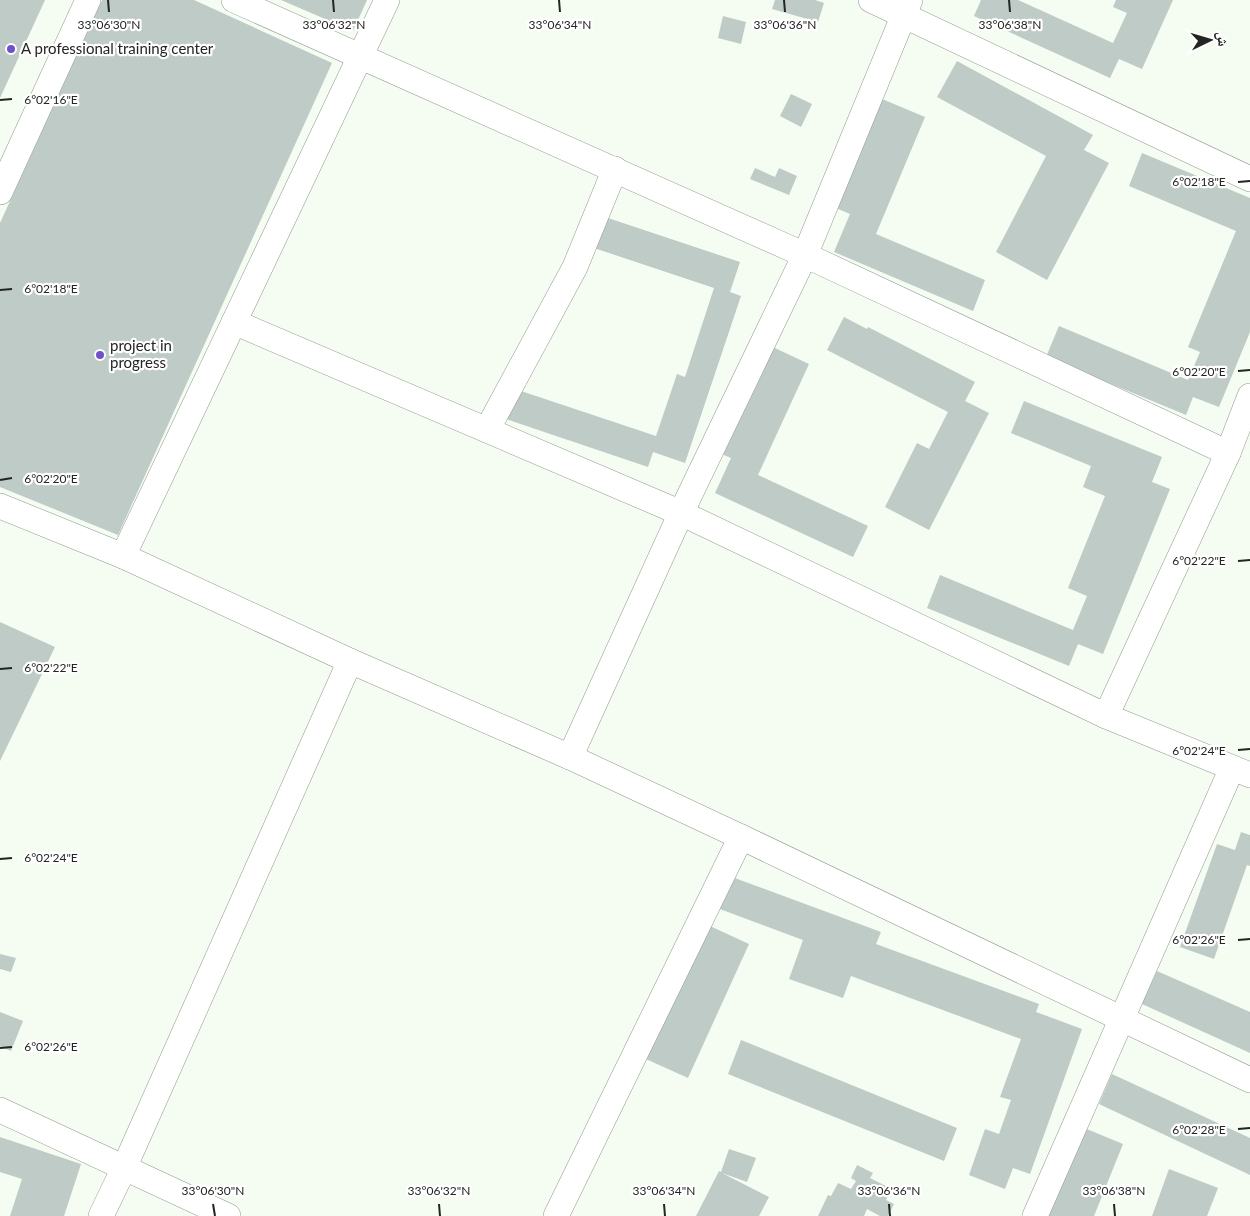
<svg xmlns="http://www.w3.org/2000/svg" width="1250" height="1216" font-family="Lato,'Noto Naskh Arabic',sans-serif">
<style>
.building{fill:#bfcbc6}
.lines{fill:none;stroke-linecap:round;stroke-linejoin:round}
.minor-casing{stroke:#939a91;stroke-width:26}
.minor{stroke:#fff;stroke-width:25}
.ticks{fill:none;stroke:#222521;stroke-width:2}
.poi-dot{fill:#7151ca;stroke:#fff;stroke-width:2}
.labels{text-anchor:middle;stroke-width:4.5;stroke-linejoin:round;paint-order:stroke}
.poi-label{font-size:15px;fill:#222521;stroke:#fff;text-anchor:start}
.ticks-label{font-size:12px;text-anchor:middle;fill:#222521;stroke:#fff;stroke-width:4.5;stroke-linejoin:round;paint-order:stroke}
</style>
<rect width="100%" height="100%" fill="#f5fcf2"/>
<g class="building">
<polygon points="0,0 45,0 0,98"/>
<polygon points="102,0 194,0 332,63 118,535 0,487 0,223"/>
<polygon points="281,0 367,0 353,31"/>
<polygon points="775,0 815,0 824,3 818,22 772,9"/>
<polygon points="981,0 1018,0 1113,43 1127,13 1113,7 1116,0 1173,0 1142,69 1119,59 1110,78 974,16"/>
<polygon points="723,16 746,22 741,44 718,38"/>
<polygon points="957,61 1093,135 1084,150 1109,163 1047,280 996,252 1046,156 937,97"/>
<polygon points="791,94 812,104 801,127 780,116"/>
<polygon points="875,96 925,117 876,234 985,280 973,311 834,252 850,214 829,205"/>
<polygon points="1142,153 1250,198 1250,332 1219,407 1193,397 1186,415 1046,357 1059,326 1188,380 1200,352 1188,347 1236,231 1129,186"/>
<polygon points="755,168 775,177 779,168 797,176 789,195 750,179"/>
<polygon points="599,215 740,262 730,292 741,296 685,463 653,452 648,467 506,419 515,389 656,436 677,374 685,377 714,288 588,246"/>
<polygon points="844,317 867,329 868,327 975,382 965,401 989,413 929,530 885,507 917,443 929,449 948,412 827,350"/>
<polygon points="762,342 809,364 758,475 868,526 853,557 715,493 731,458 712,450"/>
<polygon points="1024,401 1162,457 1152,482 1170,489 1103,654 1078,644 1069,666 927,608 940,575 1073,630 1087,596 1068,588 1105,496 1083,487 1091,466 1011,433"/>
<polygon points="0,622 55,647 0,761"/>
<polygon points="1241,832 1250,835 1250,866 1247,865 1214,959 1180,947 1217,844 1235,850"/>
<polygon points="721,873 881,932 876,944 1039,1004 1036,1012 1082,1029 1030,1174 1013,1168 1005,1189 969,1175 985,1129 999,1134 1011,1100 1000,1097 1021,1039 851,976 843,998 789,979 803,940 709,905"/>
<polygon points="697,920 749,944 688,1078 637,1055"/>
<polygon points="0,954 16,958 11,972 0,969"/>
<polygon points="1157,971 1250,1012 1250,1053 1142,1004"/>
<polygon points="0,1012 23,1021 11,1051 0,1046"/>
<polygon points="741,1040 957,1128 944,1161 728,1074"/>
<polygon points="1112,1074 1250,1138 1250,1175 1099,1104"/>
<polygon points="1077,1125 1123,1144 1094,1216 1040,1216"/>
<polygon points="0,1137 81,1164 64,1216 10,1216 22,1179 0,1172"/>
<polygon points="729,1149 756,1158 747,1182 722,1173 769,1197 759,1216 696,1216 719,1171 721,1172"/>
<polygon points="857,1165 873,1173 870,1178 892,1189 886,1200 894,1204 888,1216 880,1216 867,1209 864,1216 818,1216 828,1195 831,1196 838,1183 851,1189 856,1181 851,1178"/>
<polygon points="1169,1169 1218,1188 1207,1216 1152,1216"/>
</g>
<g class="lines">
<defs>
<g id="minor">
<polyline points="234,0 805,255 1228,453"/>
<polyline points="871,0 1250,179"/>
<polyline points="0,192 88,0"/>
<polyline points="234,322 681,513 1106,716 1250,775"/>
<polyline points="487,430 575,267 615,169"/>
<polyline points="0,506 123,556 350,661 570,757 741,837 1250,1080"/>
<polyline points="123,556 387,0"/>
<polyline points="1106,716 1228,453 1250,396"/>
<polyline points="570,757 681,513 805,255 910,0"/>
<polyline points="0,1110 228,1216"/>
<polyline points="101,1216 124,1168 350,661"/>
<polyline points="556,1216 741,837"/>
<polyline points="1035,1216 1232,768"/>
</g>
</defs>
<use href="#minor" class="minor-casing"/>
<use href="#minor" class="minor"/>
</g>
<path class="ticks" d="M 108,0 L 109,12M 333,0 L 334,12M 559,0 L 560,12M 784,0 L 785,12M 1009,0 L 1010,12M 0,100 L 12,99M 1238,182 L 1250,181M 0,290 L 12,289M 1238,371 L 1250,370M 0,480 L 12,478M 1238,561 L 1250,560M 0,669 L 12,668M 1238,750 L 1250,749M 0,859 L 12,858M 1238,940 L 1250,939M 0,1048 L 12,1047M 1238,1129 L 1250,1128M 213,1204 L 215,1216M 439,1204 L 440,1216M 664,1204 L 665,1216M 889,1204 L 890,1216M 1114,1204 L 1115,1216"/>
<g class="poi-dot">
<circle cx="11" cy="49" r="5"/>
<circle cx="100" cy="355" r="5"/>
</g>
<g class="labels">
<g class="poi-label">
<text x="21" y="54">A professional training center</text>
<text x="110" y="351">project in<tspan x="110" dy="17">progress</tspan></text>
</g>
</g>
<g class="ticks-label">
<text x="109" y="29">33°06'30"N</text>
<text x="334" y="29">33°06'32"N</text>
<text x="560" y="29">33°06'34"N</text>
<text x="785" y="29">33°06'36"N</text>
<text x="1010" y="29">33°06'38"N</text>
<text x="51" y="104">6°02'16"E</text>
<text x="1199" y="186">6°02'18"E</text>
<text x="51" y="293">6°02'18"E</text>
<text x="1199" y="376">6°02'20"E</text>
<text x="51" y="483">6°02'20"E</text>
<text x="1199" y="565">6°02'22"E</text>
<text x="51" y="672">6°02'22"E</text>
<text x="1199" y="755">6°02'24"E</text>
<text x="51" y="862">6°02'24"E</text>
<text x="1199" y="944">6°02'26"E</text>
<text x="51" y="1051">6°02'26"E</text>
<text x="1199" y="1134">6°02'28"E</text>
<text x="213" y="1195">33°06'30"N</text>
<text x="439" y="1195">33°06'32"N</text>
<text x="664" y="1195">33°06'34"N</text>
<text x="889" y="1195">33°06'36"N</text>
<text x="1114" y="1195">33°06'38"N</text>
</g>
<g transform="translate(1210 40) rotate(85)" stroke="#ffffff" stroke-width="4" paint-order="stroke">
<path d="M0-4L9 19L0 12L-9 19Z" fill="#222521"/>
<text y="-8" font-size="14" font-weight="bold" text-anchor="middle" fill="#222521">ش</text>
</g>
</svg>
